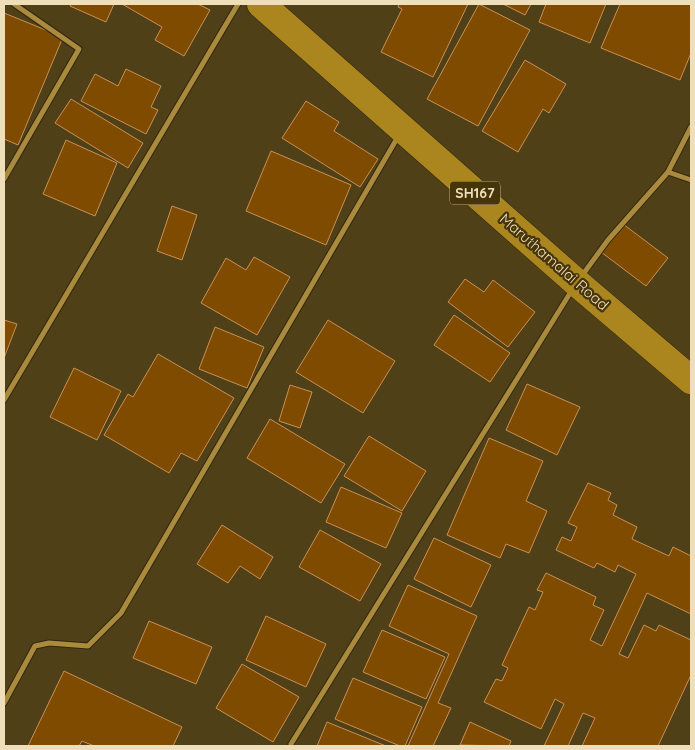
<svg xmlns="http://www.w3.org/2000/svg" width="695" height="750" font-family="Quicksand,sans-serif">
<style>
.building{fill:#7f4b00;stroke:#c99054}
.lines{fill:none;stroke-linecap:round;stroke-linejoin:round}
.minor-casing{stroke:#31270f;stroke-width:7}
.primary-casing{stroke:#31270f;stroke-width:29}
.minor{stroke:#aa8a3d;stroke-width:5}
.primary{stroke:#ab861f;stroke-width:28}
.labels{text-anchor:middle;stroke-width:4.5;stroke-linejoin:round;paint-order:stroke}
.shield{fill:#46350b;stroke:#bcab86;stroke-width:1}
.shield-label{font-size:14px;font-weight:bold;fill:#efdeba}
.street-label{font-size:15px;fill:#efdeba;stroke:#46350b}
</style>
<rect width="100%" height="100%" fill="#504017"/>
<g class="building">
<polygon points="71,4 114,4 106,22 70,6"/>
<polygon points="122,4 198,4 210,10 184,56 155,40 162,27"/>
<polygon points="399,4 468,4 433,77 381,52 402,9 398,7"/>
<polygon points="479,4 530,30 478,126 427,99"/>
<polygon points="503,4 531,4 525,15"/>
<polygon points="546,4 606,4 590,43 539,22"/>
<polygon points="620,4 691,4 691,53 680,80 601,48"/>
<polygon points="4,13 63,37 18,145 4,139"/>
<polygon points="525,60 566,84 549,113 543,109 518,152 482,131"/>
<polygon points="126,69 161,86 151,107 158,110 146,134 81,101 95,74 118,86"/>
<polygon points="71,99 143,143 128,168 55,123"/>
<polygon points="306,101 339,122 334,131 378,159 360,187 282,138"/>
<polygon points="66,140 117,163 95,216 43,194"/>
<polygon points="271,151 351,185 326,245 246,211"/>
<polygon points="172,206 197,215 182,260 157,251"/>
<polygon points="623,224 668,258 646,286 601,252"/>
<polygon points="254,257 290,277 257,335 201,303 226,258 246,270"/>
<polygon points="465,279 484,292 493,280 535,312 508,347 448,302"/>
<polygon points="454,315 510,353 490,382 434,345"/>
<polygon points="4,320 17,324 4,358"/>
<polygon points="328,320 395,361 363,413 296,372"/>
<polygon points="215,327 264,347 247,388 199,369"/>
<polygon points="158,354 234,398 197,461 181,453 169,473 104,435 128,394 133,397"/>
<polygon points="74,368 121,391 97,440 50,417"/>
<polygon points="527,384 580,407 557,455 506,430"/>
<polygon points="290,385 312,392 300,428 279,421"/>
<polygon points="270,419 345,464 321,503 247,458"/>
<polygon points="369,436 426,471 402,511 344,476"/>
<polygon points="489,438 543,461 526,501 547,511 529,553 506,544 500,558 447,535"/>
<polygon points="588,483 611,493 608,500 617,505 613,515 637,527 632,539 669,556 673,547 691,556 691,614 647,593 619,654 628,658 644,625 656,631 659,625 691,640 691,675 658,746 582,746 595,718 583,713 568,746 544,746 564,704 555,699 541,729 484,702 496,679 502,681 508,668 502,665 529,607 535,610 543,592 537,590 546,573 596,597 593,605 604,610 590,640 602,646 636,574 618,565 615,572 597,563 594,568 556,550 562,537 571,541 577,527 568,523"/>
<polygon points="341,487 402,513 386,548 326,522"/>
<polygon points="222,525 273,557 260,579 240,566 228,583 197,564"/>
<polygon points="320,530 381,564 360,601 299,567"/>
<polygon points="434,538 491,565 471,607 414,579"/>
<polygon points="408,585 477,616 438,703 451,708 433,746 408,746 449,654 389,626"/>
<polygon points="266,616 326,644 306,687 246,660"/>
<polygon points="149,621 212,647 196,684 133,658"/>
<polygon points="382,630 445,657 426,699 363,672"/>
<polygon points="242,664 299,697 273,742 216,708"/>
<polygon points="64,671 182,727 173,746 94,746 82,741 79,746 28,746"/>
<polygon points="353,678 422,707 405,746 400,746 335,719"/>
<polygon points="327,722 386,746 317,746"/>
<polygon points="470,722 511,741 509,746 460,745"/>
</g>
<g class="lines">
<defs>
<g id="minor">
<polyline points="668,172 691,180"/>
<polyline points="4,179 79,49 14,4"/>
<polyline points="581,277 608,240 668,172 691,127"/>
<polyline points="4,400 238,4"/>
<polyline points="4,703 35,646 49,643 88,646 121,613 399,135"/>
<polyline points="291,744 572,290"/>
</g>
<polyline id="primary" points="261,4 577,283 691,380"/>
</defs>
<use href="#minor" class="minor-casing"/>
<use href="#primary" class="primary-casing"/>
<use href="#minor" class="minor"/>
<use href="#primary" class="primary"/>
</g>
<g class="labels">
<rect class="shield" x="450" y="181.5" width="50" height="23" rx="4"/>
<g class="shield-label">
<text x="475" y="198">SH167</text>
</g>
<g class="street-label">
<text transform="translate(554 262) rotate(41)" y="5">Maruthamalai Road</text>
</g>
</g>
<rect width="695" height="750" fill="none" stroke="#efdeba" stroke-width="10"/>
</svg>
